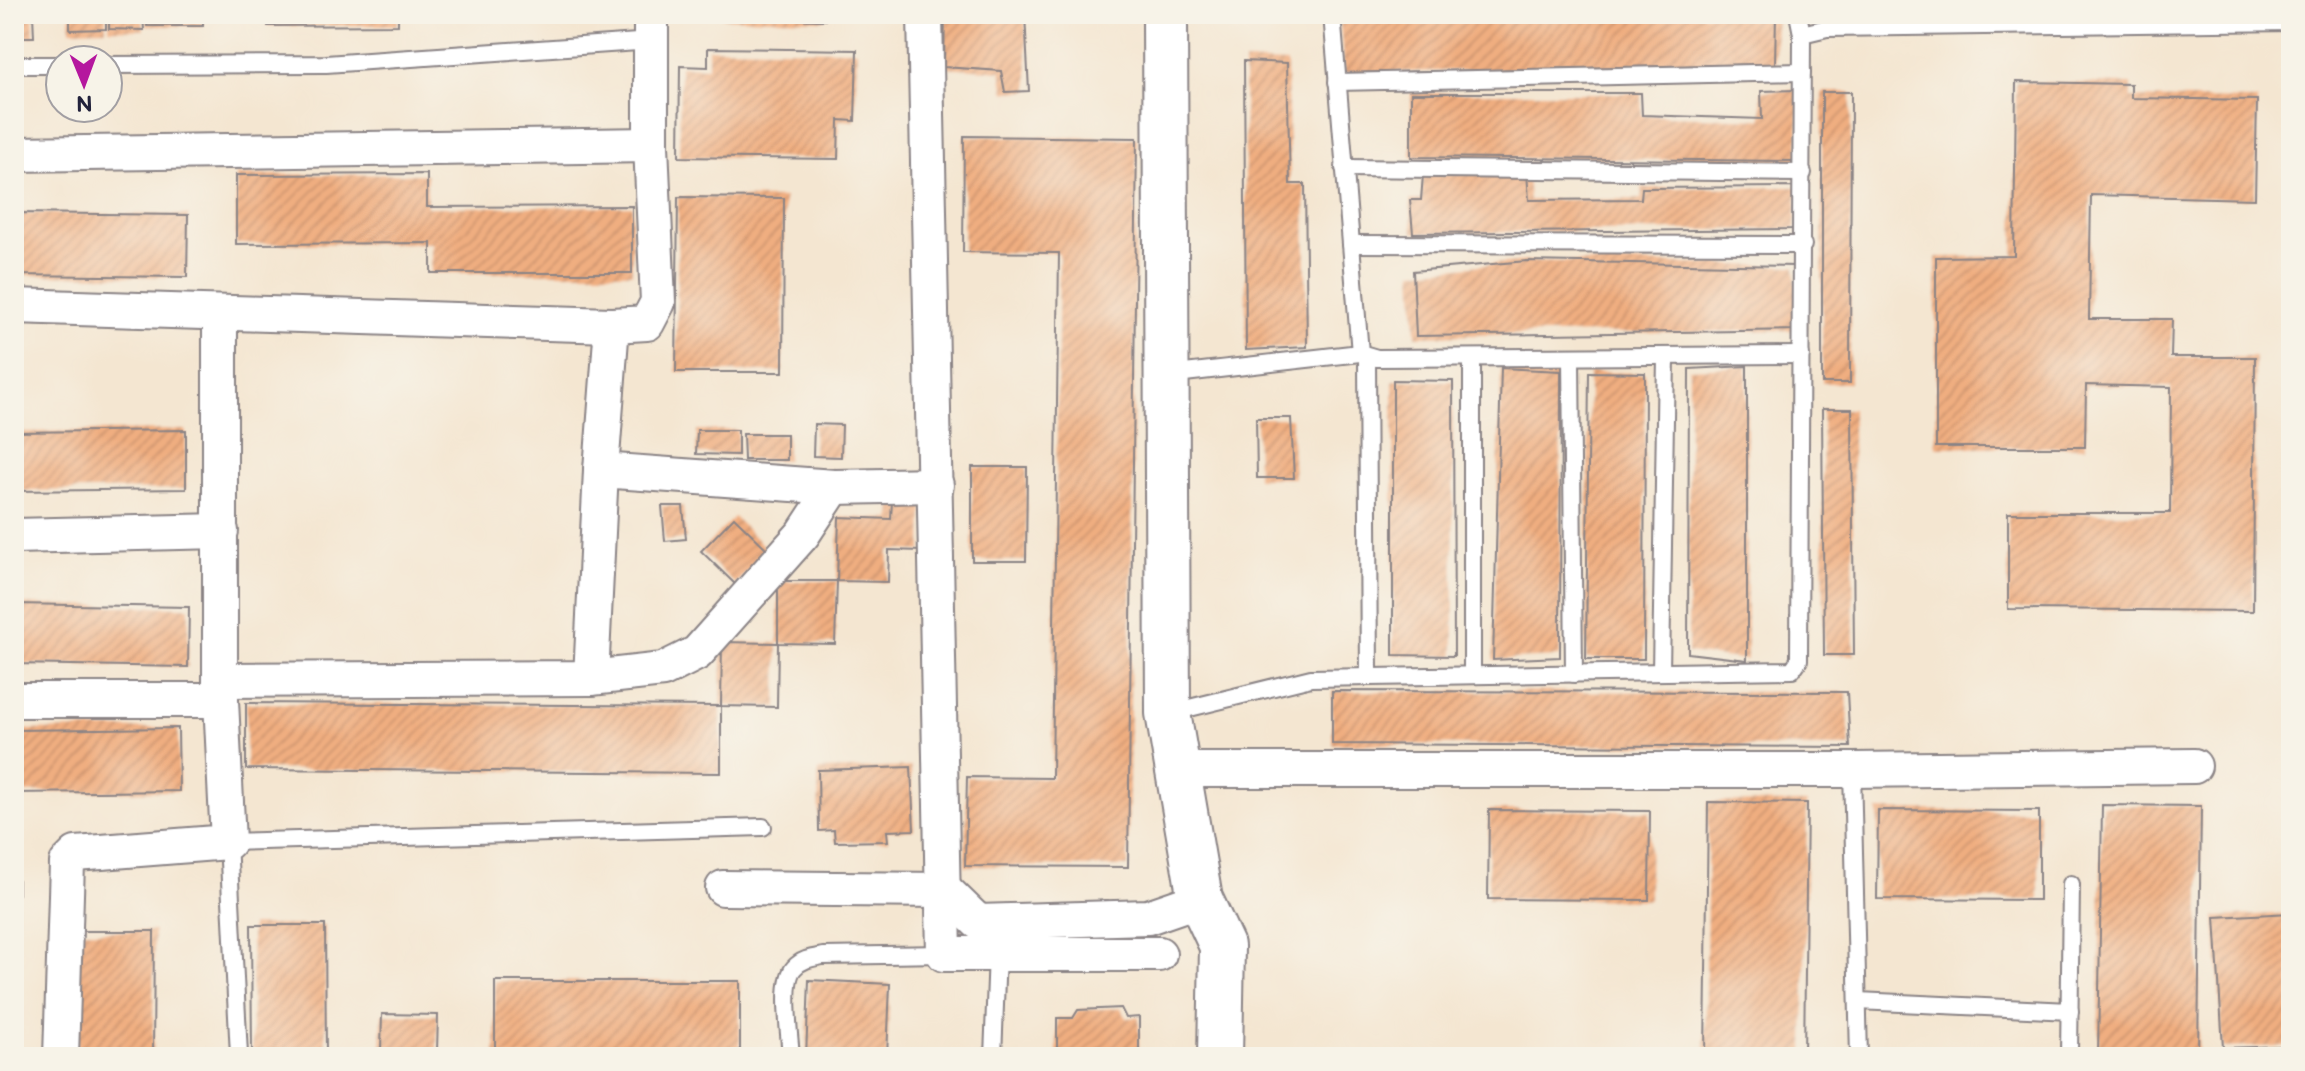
<svg xmlns="http://www.w3.org/2000/svg" width="2305" height="1071" font-family="'Balsamiq Sans',sans-serif">
<style>
.building{fill:url(#building-hatch)}
.lines{fill:none;stroke-linecap:round;stroke-linejoin:round}
.lane-casing{stroke:#8b8486;stroke-width:20}
.street-casing{stroke:#8b8486;stroke-width:38}
.secondary-casing{stroke:#8b8486;stroke-width:48}
.lane{stroke:#fff;stroke-width:16}
.street{stroke:#fff;stroke-width:34}
.secondary{stroke:#fff;stroke-width:44}
</style>
<defs>
<pattern id="building-hatch" width="6" height="6" patternUnits="userSpaceOnUse" patternTransform="scale(2)"><rect width="6" height="6" fill="#f0ae80"/><path d="M-1 1l2-2M0 6l6-6M5 7l2-2" fill="none" stroke="#ce9570"/></pattern>
</defs>
<rect width="100%" height="100%" fill="#f7f3e8"/>
<filter id="ink" filterUnits="userSpaceOnUse"><feTurbulence type="fractalNoise" baseFrequency=".0125" numOctaves="2"/><feDisplacementMap in="SourceGraphic" scale="16" xChannelSelector="R" yChannelSelector="G"/><feConvolveMatrix kernelMatrix="1 2 1 2 8 2 1 2 1" color-interpolation-filters="sRGB"/></filter>
<filter id="wash" filterUnits="userSpaceOnUse"><feTurbulence type="fractalNoise" baseFrequency=".006" numOctaves="4" result="noise"/><feDisplacementMap in="SourceGraphic" scale="32" xChannelSelector="R" yChannelSelector="G"/><feGaussianBlur stdDeviation="1.8" result="paint"/><feColorMatrix in="noise" values="0 0 0 0 0 0 0 0 0 0 0 0 0 0 0 0 0 1.4 0 .05"/><feComposite in="paint" operator="in"/></filter>
<g filter="url(#wash)">
<rect width="100%" height="100%" fill="#f4e6d1"/>
<g id="blocks">
<g class="building">
<polygon points="14,14 33,14 34,37 14,37"/>
<polygon points="70,14 106,14 106,29 70,30"/>
<polygon points="109,14 143,14 144,30 109,29"/>
<polygon points="146,14 203,14 203,26 147,26"/>
<rect x="206" y="14" width="57" height="5"/>
<polygon points="267,14 398,14 398,25 268,26"/>
<polygon points="722,14 825,14 825,20 722,18"/>
<polygon points="945,14 1025,14 1029,91 1005,92 1001,71 944,67"/>
<polygon points="1339,14 1776,14 1775,64 1344,73"/>
<polygon points="708,48 857,50 855,121 839,120 838,159 679,157 680,66 708,67"/>
<polygon points="1244,61 1287,63 1290,184 1305,184 1307,347 1246,350"/>
<polygon points="2016,82 2131,84 2131,98 2257,100 2255,199 2091,195 2089,319 2172,319 2171,357 2255,357 2253,611 2008,609 2008,513 2170,513 2171,387 2086,385 2085,447 1936,447 1936,257 2014,256"/>
<polygon points="1798,90 1799,161 1411,157 1411,93 1641,93 1642,115 1762,119 1761,91"/>
<polygon points="1822,92 1851,92 1850,383 1822,383"/>
<polygon points="964,136 1137,138 1128,867 965,866 967,777 1052,778 1059,253 963,252"/>
<polygon points="1527,173 1529,200 1641,199 1642,188 1798,187 1795,229 1413,233 1410,200 1421,200 1423,175"/>
<polygon points="427,174 427,207 632,206 632,273 431,273 431,243 236,244 236,175"/>
<polygon points="678,197 784,198 783,372 676,372"/>
<polygon points="14,213 188,215 187,277 14,275"/>
<polygon points="1527,261 1795,266 1799,330 1416,336 1413,271"/>
<polygon points="1747,366 1747,660 1688,653 1689,369"/>
<polygon points="1501,368 1561,371 1560,657 1493,660"/>
<polygon points="1589,372 1645,373 1644,659 1586,659"/>
<polygon points="1393,380 1453,381 1454,656 1393,655"/>
<polygon points="1822,409 1852,409 1854,655 1824,655"/>
<polygon points="1256,418 1291,418 1294,478 1257,478"/>
<polygon points="814,424 842,425 841,457 813,456"/>
<polygon points="186,430 186,489 14,491 14,432"/>
<polygon points="697,430 738,430 738,455 696,454"/>
<polygon points="743,434 787,434 787,460 744,460"/>
<polygon points="972,467 1027,467 1026,561 972,561"/>
<polygon points="892,501 923,502 922,551 889,550 888,582 837,581 835,644 778,643 778,581 837,581 839,517 891,519"/>
<polygon points="662,506 683,506 686,539 665,541"/>
<polygon points="734,517 768,550 735,584 701,551"/>
<polygon points="14,604 189,607 188,667 14,664"/>
<polygon points="722,642 778,643 777,707 721,706"/>
<polygon points="1332,691 1847,692 1850,747 1332,744"/>
<polygon points="246,703 721,706 721,773 246,769"/>
<polygon points="178,728 179,791 14,793 14,730"/>
<polygon points="911,767 914,830 887,831 888,841 835,842 834,830 819,831 818,770"/>
<polygon points="1708,802 1807,803 1804,1057 1705,1057"/>
<polygon points="2102,805 2201,806 2198,1057 2098,1057"/>
<polygon points="1489,810 1650,811 1649,900 1488,899"/>
<polygon points="1878,810 2039,811 2039,900 1877,899"/>
<rect x="14" y="880" width="4" height="47"/>
<polygon points="2291,913 2289,1046 2223,1048 2215,917"/>
<polygon points="251,925 325,925 326,1057 252,1057"/>
<polygon points="78,931 154,931 153,1057 77,1057"/>
<polygon points="14,974 20,974 19,1057 14,1057"/>
<polygon points="809,980 890,984 887,1057 806,1057"/>
<rect x="495" y="981" width="245" height="76"/>
<polygon points="1121,1008 1126,1018 1139,1017 1139,1057 1057,1057 1057,1018 1073,1018 1078,1010"/>
<polygon points="382,1014 438,1015 437,1051 381,1050"/>
</g>
</g>
</g>
<g filter="url(#ink)">
<use href="#blocks" fill-opacity="0" stroke="#8b8486" stroke-width="2"/>
<g class="lines">
<defs>
<g id="lane">
<polyline points="1332,14 1360,353 1377,358 1801,355"/>
<polyline points="1798,14 1802,34"/>
<polyline points="14,65 60,65"/>
<polyline points="108,65 326,64 652,41"/>
<polyline points="1337,82 1802,72"/>
<polyline points="1344,168 1803,173"/>
<polyline points="1351,244 1803,245"/>
<polyline points="1571,357 1574,674"/>
<polyline points="1367,358 1369,677"/>
<polyline points="1472,358 1472,675"/>
<polyline points="1167,375 1360,353"/>
<polyline points="1661,672 1666,356"/>
<polyline points="1169,713 1311,678 1792,670 1799,660 1802,34 1827,28 2291,22"/>
<polyline points="1852,770 1859,1057"/>
<polyline points="1858,1001 2070,1011"/>
<polyline points="239,1055 228,842 763,827"/>
<path d="M 791,1057 C 790,1037 781,982 794,968 C 802,959 812,958 823,956 L 944,954"/>
<polyline points="993,1057 997,953"/>
<polyline points="2069,1057 2071,884"/>
</g>
<g id="street">
<polyline points="651,14 651,145 658,302 647,323 612,325 601,470 834,487 936,485"/>
<polyline points="925,14 944,954 1159,954"/>
<polyline points="14,154 651,145"/>
<polyline points="14,306 612,325"/>
<polyline points="14,536 221,531"/>
<polyline points="591,678 601,470"/>
<polyline points="220,680 591,678 663,670 697,653 803,534 834,487"/>
<polyline points="14,700 221,700"/>
<polyline points="1178,770 1852,770 2194,766"/>
<polyline points="723,888 945,890 978,922 1148,917 1200,899"/>
<polyline points="61,1057 67,863 76,854 228,842 220,680 220,315"/>
</g>
<polyline id="secondary" points="1165,14 1168,713 1200,899 1222,946 1220,1057"/>
</defs>
<use href="#lane" class="lane-casing"/>
<use href="#street" class="street-casing"/>
<use href="#secondary" class="secondary-casing"/>
<use href="#lane" class="lane"/>
<use href="#street" class="street"/>
<use href="#secondary" class="secondary"/>
</g>
</g>
<rect width="2305" height="1071" fill="none" stroke="#f7f3e8" stroke-width="48"/>
<g transform="translate(84 84) rotate(179)"><circle r="38" fill="#f7f3e8" stroke="#a29fa3" stroke-width="2"/>
<path d="M0-6L14 30L0 20L-14 30Z" fill="#b5179e"/>
<text y="-12" font-size="22" font-weight="bold" text-anchor="middle" fill="#22223b">N</text>
</g>
</svg>
